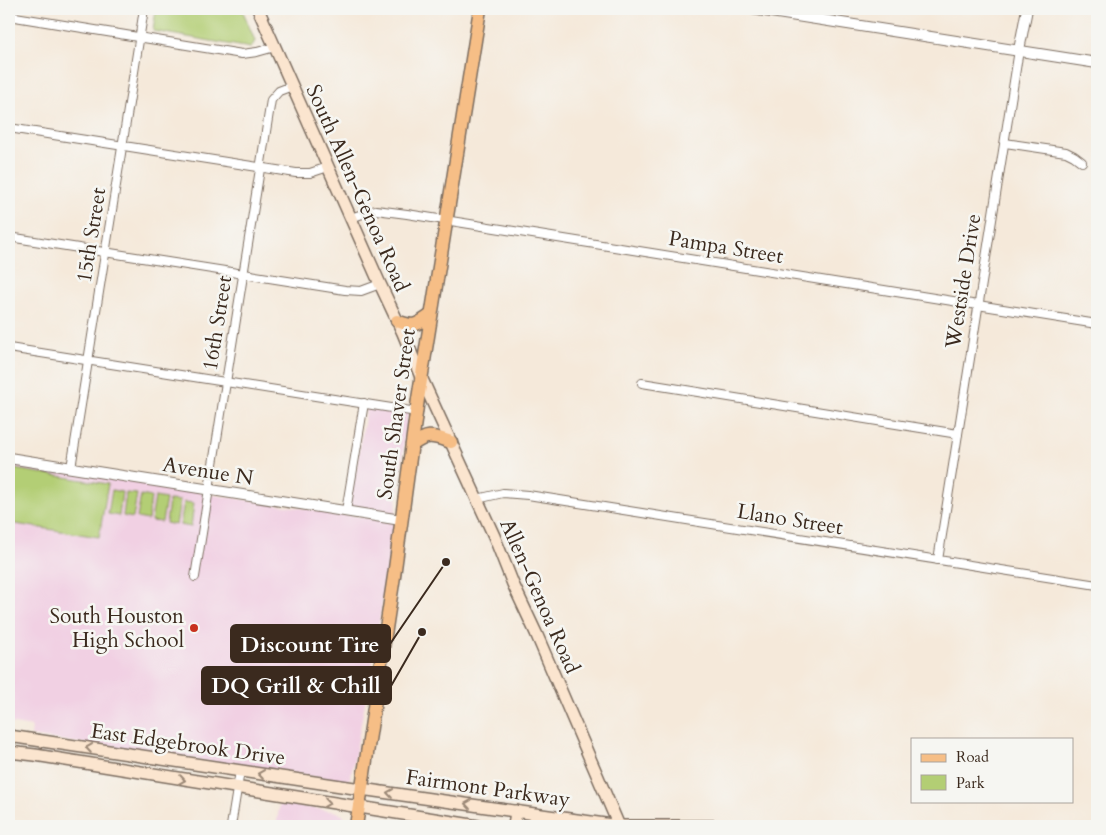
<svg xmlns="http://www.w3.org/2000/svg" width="1106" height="835" font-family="Cardo,serif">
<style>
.built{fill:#f1d0e3}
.green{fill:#b3ce74;stroke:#777c49}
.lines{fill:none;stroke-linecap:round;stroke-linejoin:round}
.minor-casing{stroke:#7c6d60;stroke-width:10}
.tertiary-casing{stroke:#7c6d60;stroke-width:12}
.secondary-casing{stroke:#7c6d60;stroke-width:14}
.primary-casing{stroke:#7c6d60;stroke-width:15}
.minor{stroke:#fff;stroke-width:8}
.tertiary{stroke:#fff;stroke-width:10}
.secondary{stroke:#fbe5cf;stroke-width:11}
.primary{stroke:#f6be86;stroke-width:12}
.oneway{stroke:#9b8876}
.poi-dot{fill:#c8321e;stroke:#f6f6f2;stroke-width:2}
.labels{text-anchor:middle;stroke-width:5;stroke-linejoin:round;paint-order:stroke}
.street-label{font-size:21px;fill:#3b2a1e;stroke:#f6f6f2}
.poi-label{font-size:21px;fill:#3b2a1e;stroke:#f6f6f2;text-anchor:end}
.leader{fill:none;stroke:#3b2a1e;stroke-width:2}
.callout-dot{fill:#3b2a1e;stroke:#f6f6f2;stroke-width:2}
.callout{fill:#3b2a1e;stroke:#3b2a1e;stroke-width:2}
.callout-label{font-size:22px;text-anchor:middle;font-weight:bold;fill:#fff}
</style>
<rect width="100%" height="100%" fill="#f6f6f2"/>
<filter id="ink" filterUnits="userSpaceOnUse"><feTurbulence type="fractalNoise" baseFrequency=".02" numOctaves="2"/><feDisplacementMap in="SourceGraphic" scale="10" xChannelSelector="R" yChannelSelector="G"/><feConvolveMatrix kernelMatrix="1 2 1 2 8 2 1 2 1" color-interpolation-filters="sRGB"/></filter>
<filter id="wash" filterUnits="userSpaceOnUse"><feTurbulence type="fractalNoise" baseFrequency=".0096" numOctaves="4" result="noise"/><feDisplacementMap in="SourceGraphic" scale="20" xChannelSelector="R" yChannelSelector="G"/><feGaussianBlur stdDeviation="1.12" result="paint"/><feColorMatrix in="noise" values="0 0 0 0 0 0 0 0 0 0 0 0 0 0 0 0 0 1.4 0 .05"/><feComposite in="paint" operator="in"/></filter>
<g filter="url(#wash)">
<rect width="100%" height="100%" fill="#f5e9da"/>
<g class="built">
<polygon points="367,407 408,413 395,516 349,509"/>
<polygon points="9,461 203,492 205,495 211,497 213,495 395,522 373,661 351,776 349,779 345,781 31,736 32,727 9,723"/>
<polygon points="280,803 337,812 344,816 342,826 276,826"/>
</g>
<g class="green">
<polygon points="156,9 242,9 255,41 251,48 153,31"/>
<polygon points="9,468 108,484 99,537 9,523"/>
<polygon points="112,490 122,492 119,516 108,514"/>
<polygon points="126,493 137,494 133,518 123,516"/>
<polygon points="141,495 151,497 148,520 137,518"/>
<polygon points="155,497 166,499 162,522 151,521"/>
<polygon points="169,500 180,501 176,525 166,523"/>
<polygon points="184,502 194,503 191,527 180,525"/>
</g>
</g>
<g filter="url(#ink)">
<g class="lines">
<defs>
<g id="minor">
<polyline points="9,16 242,54 257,52 275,47"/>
<polyline points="9,128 296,173 310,173 328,167"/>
<polyline points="1005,143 1066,152 1074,156 1082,162"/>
<polyline points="351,218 368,212 376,210 407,214 1097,324"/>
<polyline points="9,237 345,290 361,291 380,284"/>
<polyline points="9,348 417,412"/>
<polyline points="642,383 958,434"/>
<polyline points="71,468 144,9"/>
<polyline points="477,499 503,493 528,495 1097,585"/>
<polyline points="346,511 364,403"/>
<polyline points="938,560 1019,50"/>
<polyline points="195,577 271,100 279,91 292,86"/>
<polyline points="231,826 240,771"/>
</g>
<g id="tertiary">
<polyline points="752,9 1097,63"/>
<polyline points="1019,50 1027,9"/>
<polyline points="9,458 401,520"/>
</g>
<g id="secondary">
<polyline points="258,9 380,284 403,333 421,377 494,536 513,584 536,633 619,826"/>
<polyline points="9,736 361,789 619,826 729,826"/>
<polyline points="9,752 35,755 478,826"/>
<polyline points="514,826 516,811"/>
</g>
<g id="primary">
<path d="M 397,321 C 415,328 416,325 431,315"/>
<path d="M 412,445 C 429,433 432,436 451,442"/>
<polyline points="356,826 394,576 418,399 480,9"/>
</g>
</defs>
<use href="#minor" class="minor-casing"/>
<use href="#tertiary" class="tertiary-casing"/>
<use href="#secondary" class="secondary-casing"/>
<use href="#primary" class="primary-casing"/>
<use href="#minor" class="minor"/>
<use href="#tertiary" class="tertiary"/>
<use href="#secondary" class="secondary"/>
<use href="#primary" class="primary"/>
</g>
<defs><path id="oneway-chevron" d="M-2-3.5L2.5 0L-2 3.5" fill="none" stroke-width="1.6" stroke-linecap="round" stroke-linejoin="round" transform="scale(1.25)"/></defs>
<g class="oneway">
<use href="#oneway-chevron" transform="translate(89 748) rotate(-171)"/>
<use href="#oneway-chevron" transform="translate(261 774) rotate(-172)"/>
<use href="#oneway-chevron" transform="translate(182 780) rotate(9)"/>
<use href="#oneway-chevron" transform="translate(390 793) rotate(-172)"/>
<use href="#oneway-chevron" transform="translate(327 803) rotate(8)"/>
<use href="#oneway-chevron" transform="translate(468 804) rotate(-172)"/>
</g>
</g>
<circle class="poi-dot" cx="194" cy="628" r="5"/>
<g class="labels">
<g class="street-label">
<text transform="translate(358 188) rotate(66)" y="7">South Allen-Genoa Road</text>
<text transform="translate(91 235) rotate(-81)" y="7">15th Street</text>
<text transform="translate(726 247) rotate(9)" y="7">Pampa Street</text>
<text transform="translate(963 281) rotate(-81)" y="7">Westside Drive</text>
<text transform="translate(217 323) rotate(-81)" y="7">16th Street</text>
<text transform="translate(396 414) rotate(-82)" y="7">South Shaver Street</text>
<text transform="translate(208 471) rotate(9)" y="7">Avenue N</text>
<text transform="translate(790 519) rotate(9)" y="7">Llano Street</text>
<text transform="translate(540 596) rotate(66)" y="7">Allen-Genoa Road</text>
<text transform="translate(188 744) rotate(8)" y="7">East Edgebrook Drive</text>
<text transform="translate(488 788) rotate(8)" y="7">Fairmont Parkway</text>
</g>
<g class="poi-label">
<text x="184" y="623">South Houston<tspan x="184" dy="24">High School</tspan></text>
</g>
</g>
<path class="leader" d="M446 562L390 644M422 632L391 686"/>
<g class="callout-dot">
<circle cx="446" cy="562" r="5"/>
<circle cx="422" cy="632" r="5"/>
</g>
<g class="callout">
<rect x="231" y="625" width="159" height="37" rx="5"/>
<rect x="202" y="667" width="189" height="37" rx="5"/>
</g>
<g class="callout-label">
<text x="310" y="652">Discount Tire</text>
<text x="296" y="693">DQ Grill &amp; Chill</text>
</g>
<rect width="1106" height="835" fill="none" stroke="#f6f6f2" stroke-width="30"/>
<rect x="911" y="738" width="162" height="65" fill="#f6f6f2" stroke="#aba49d"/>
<rect x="921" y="754" width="25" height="8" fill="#f6be86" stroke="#aba49d"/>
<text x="956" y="762" font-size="15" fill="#3b2a1e">Road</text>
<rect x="921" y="775" width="25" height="15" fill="#b3ce74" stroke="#aba49d"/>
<text x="956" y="788" font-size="15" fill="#3b2a1e">Park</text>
</svg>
